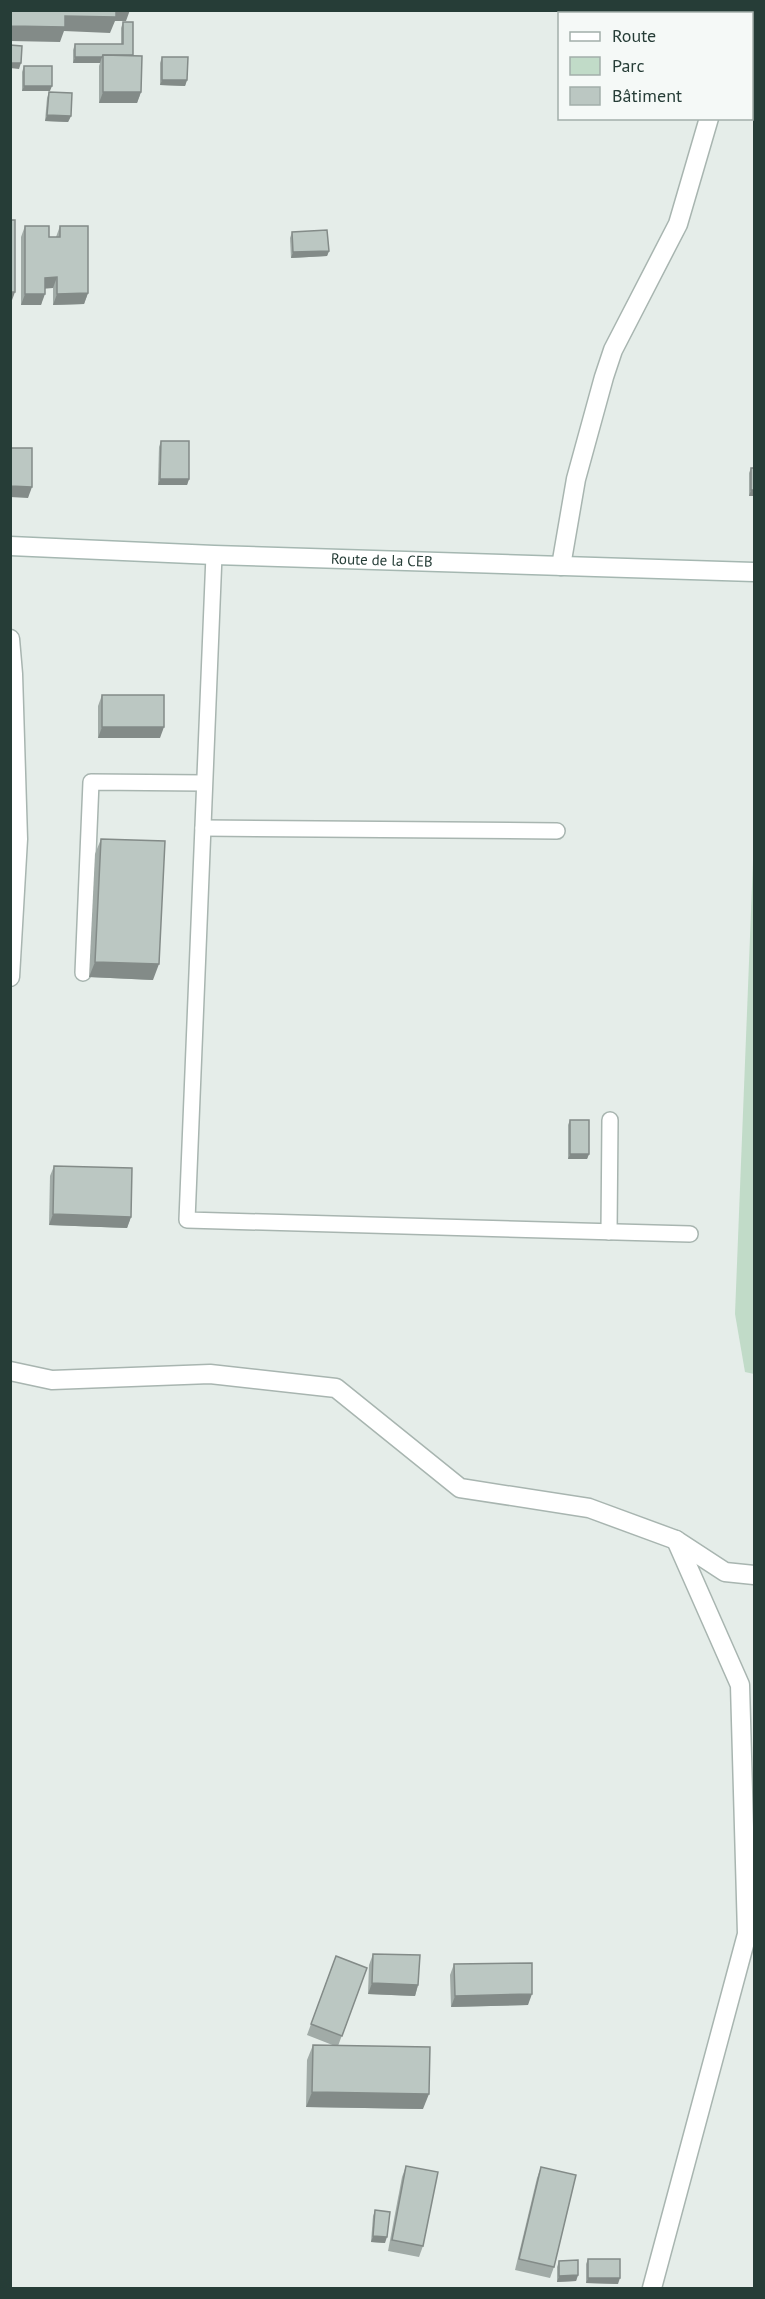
<svg xmlns="http://www.w3.org/2000/svg" width="765" height="2299" font-family="'PT Sans',sans-serif">
<style>
.green{fill:#c1dbc8}
.lines{fill:none;stroke-linecap:round;stroke-linejoin:round}
.lane-casing{stroke:#a8b5b0;stroke-width:18}
.street-casing{stroke:#a8b5b0;stroke-width:21}
.secondary-casing{stroke:#a5b7b1;stroke-width:21}
.lane{stroke:#fff;stroke-width:15}
.street{stroke:#fff;stroke-width:18}
.secondary{stroke:#fff;stroke-width:18}
.wall{fill:#a1aba7}
.shaded-wall{fill:#838b88}
.building{fill:#bbc7c2;stroke:#838b88;stroke-width:1.5}
.labels{text-anchor:middle;stroke-width:4.5;stroke-linejoin:round;paint-order:stroke}
.street-label{font-size:15px;fill:#263d37;stroke:#f5f9f7}
</style>
<rect width="100%" height="100%" fill="#e5ede9"/>
<polygon class="green" points="754,836 754,1374 745,1372 735,1314"/>
<g class="lines">
<defs>
<g id="lane">
<polyline points="214,555 187,1220 690,1234"/>
<polyline points="203,828 557,831"/>
<polyline points="83,973 91,782 204,783"/>
<polyline points="609,1232 610,1120"/>
</g>
<g id="street">
<polyline points="729,14 730,10"/>
<polyline points="561,566 576,479 604,377 613,350 678,224 709,118"/>
<polyline points="10,639 13,674 18,839 10,977"/>
<polyline points="10,1371 52,1380 210,1374 336,1388 460,1488 589,1508 676,1540 725,1572 754,1575"/>
<polyline points="652,2288 747,1934 740,1685 676,1540"/>
</g>
<g id="secondary">
<path id="s1" d="M 10,546 L 214,555 L 754,572"/>
</g>
</defs>
<use href="#lane" class="lane-casing"/>
<use href="#street" class="street-casing"/>
<use href="#secondary" class="secondary-casing"/>
<use href="#lane" class="lane"/>
<use href="#street" class="street"/>
<use href="#secondary" class="secondary"/>
</g>
<g class="wall">
<polygon points="123,22 133,55 141,92 137,103 99,103 99,66 100,63 73,63 73,50 75,44 121,44 121,28"/>
<polygon points="162,57 187,80 185,86 160,85 160,63"/>
<polygon points="24,66 50,91 22,91 22,72"/>
<polygon points="49,92 71,116 68,122 45,121 47,98"/>
<polygon points="25,226 49,237 56,237 60,226 88,293 84,304 53,305 53,288 45,288 41,305 21,305 21,237"/>
<polygon points="292,232 329,251 327,256 291,258 290,238"/>
<polygon points="161,441 189,479 187,485 158,485 159,447"/>
<polygon points="751,468 754,496 749,496 749,473"/>
<polygon points="102,695 160,738 98,738 98,706"/>
<polygon points="101,839 153,980 89,977 95,854"/>
<polygon points="570,1120 589,1154 587,1159 568,1159 568,1125"/>
<polygon points="54,1166 131,1217 127,1228 49,1225 50,1176"/>
<polygon points="373,1954 418,1985 415,1996 368,1994 369,1965"/>
<polygon points="336,1956 367,1968 338,2046 423,2109 306,2107 307,2060 313,2045 335,2046 307,2035"/>
<polygon points="454,1964 528,2005 451,2007 450,1975"/>
<polygon points="406,2166 423,2246 419,2257 388,2251 402,2177"/>
<polygon points="541,2167 554,2267 550,2278 515,2270 537,2178"/>
<polygon points="375,2210 385,2243 371,2242 373,2216"/>
<polygon points="588,2259 618,2284 586,2283 586,2264"/>
<polygon points="559,2261 578,2275 576,2281 557,2282 557,2267"/>
</g>
<g class="shaded-wall">
<polygon points="115,10 130,10 126,21 115,21 110,33 64,31 60,42 10,41 11,26 65,16"/>
<polygon points="75,57 102,57 100,63 73,63"/>
<polygon points="10,63 21,63 19,69 10,68"/>
<polygon points="162,80 187,80 185,86 160,85"/>
<polygon points="24,86 52,86 50,91 22,91"/>
<polygon points="103,92 141,92 137,103 99,103"/>
<polygon points="47,115 71,116 68,122 45,121"/>
<polygon points="329,251 327,256 291,258 293,252"/>
<polygon points="57,277 53,288 41,289 45,278"/>
<polygon points="10,292 15,292 11,303 10,303"/>
<polygon points="88,293 84,304 53,305 57,294"/>
<polygon points="25,294 45,294 41,305 21,305"/>
<polygon points="160,479 189,479 187,485 158,485"/>
<polygon points="10,486 32,487 28,498 10,497"/>
<polygon points="751,490 754,490 754,496 749,496"/>
<polygon points="102,727 164,727 160,738 98,738"/>
<polygon points="95,962 159,964 153,980 89,977"/>
<polygon points="570,1154 589,1154 587,1159 568,1159"/>
<polygon points="53,1214 131,1217 127,1228 49,1225"/>
<polygon points="372,1983 418,1985 415,1996 368,1994"/>
<polygon points="532,1994 528,2005 451,2007 455,1996"/>
<polygon points="312,2092 429,2094 423,2109 306,2107"/>
<polygon points="373,2236 387,2237 385,2243 371,2242"/>
<polygon points="578,2275 576,2281 557,2282 559,2276"/>
<polygon points="588,2278 620,2278 618,2284 586,2283"/>
</g>
<g class="building">
<polygon points="11,10 116,10 116,17 65,16 65,27 11,26"/>
<polygon points="123,22 133,22 133,55 103,55 102,57 75,57 75,44 123,44"/>
<polygon points="10,45 22,46 21,63 10,63"/>
<polygon points="103,55 142,56 141,92 103,92"/>
<polygon points="162,57 188,57 187,80 162,80"/>
<rect x="24" y="66" width="28" height="20"/>
<polygon points="49,92 72,93 71,116 47,115"/>
<rect x="10" y="220" width="5" height="72"/>
<polygon points="25,226 49,226 49,237 60,237 60,226 88,226 88,293 57,294 57,277 45,278 45,294 25,294"/>
<polygon points="327,230 329,251 293,252 292,232"/>
<polygon points="161,441 189,441 189,479 160,479"/>
<polygon points="10,448 32,448 32,487 10,486"/>
<rect x="751" y="468" width="3" height="22"/>
<rect x="102" y="695" width="62" height="32"/>
<polygon points="101,839 165,841 159,964 95,962"/>
<rect x="570" y="1120" width="19" height="34"/>
<polygon points="54,1166 132,1168 131,1217 53,1214"/>
<polygon points="373,1954 420,1955 418,1985 372,1983"/>
<polygon points="336,1956 367,1968 342,2036 311,2024"/>
<polygon points="532,1963 532,1994 455,1996 454,1964"/>
<polygon points="313,2045 430,2047 429,2094 312,2092"/>
<polygon points="406,2166 438,2172 423,2246 392,2240"/>
<polygon points="541,2167 576,2175 554,2267 519,2259"/>
<polygon points="375,2210 390,2212 387,2237 373,2236"/>
<rect x="588" y="2259" width="32" height="19"/>
<polygon points="578,2260 578,2275 559,2276 559,2261"/>
</g>
<g class="labels">
<g class="street-label">
<text dy="5" stroke="none"><textPath href="#s1" startOffset="372">Route de la CEB</textPath></text>
</g>
</g>
<rect width="765" height="2299" fill="none" stroke="#263d37" stroke-width="24"/>
<rect x="558" y="12" width="195" height="108" fill="#f5f9f7" stroke="#a2aeaa" stroke-width="1.5"/>
<rect x="570" y="32" width="30" height="9" fill="#ffffff" stroke="#a2aeaa" stroke-width="1.5"/>
<text x="612" y="42" font-size="18" fill="#263d37">Route</text>
<rect x="570" y="57" width="30" height="18" fill="#c1dbc8" stroke="#a2aeaa" stroke-width="1.5"/>
<text x="612" y="72" font-size="18" fill="#263d37">Parc</text>
<rect x="570" y="87" width="30" height="18" fill="#bbc7c2" stroke="#a2aeaa" stroke-width="1.5"/>
<text x="612" y="102" font-size="18" fill="#263d37">Bâtiment</text>
</svg>
